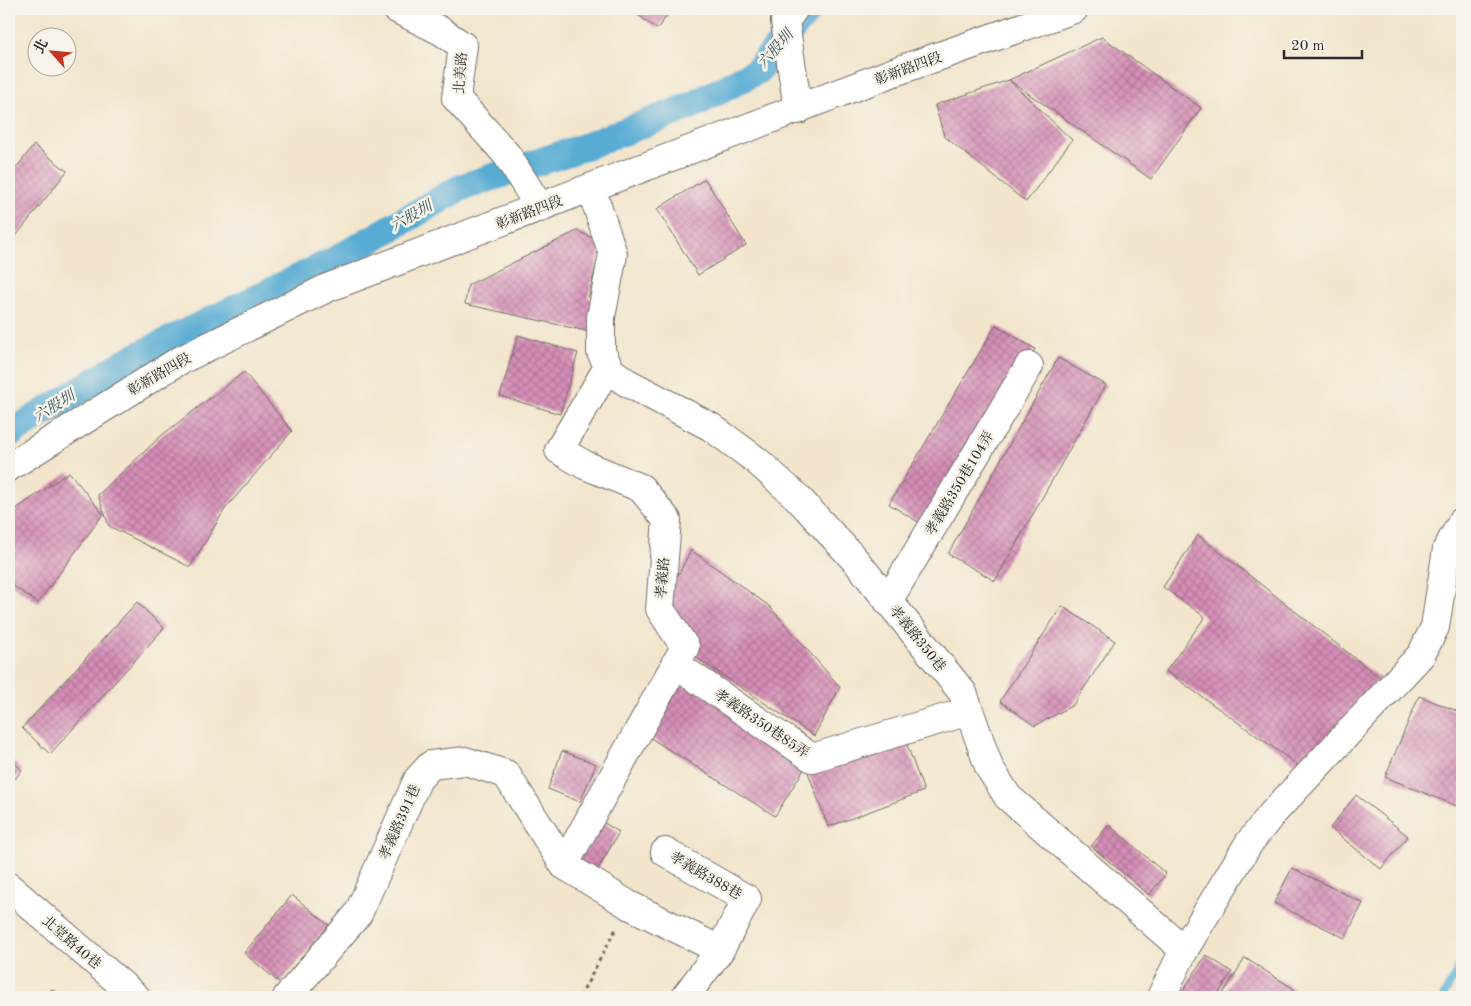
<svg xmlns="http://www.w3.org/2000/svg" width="1471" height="1006" font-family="'Old Standard TT','Noto Serif TC',serif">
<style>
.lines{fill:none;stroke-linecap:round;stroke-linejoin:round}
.stream{stroke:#59acd4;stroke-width:8}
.canal{stroke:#59acd4;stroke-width:28}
.building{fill:url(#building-cross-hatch)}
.minor-casing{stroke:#716c63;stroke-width:30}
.path{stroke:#716c63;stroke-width:3;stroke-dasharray:4 4;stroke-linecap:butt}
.minor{stroke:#fff;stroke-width:28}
.labels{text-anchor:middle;stroke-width:5;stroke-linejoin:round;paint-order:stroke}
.street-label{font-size:14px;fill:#2b2b2b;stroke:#f7f3e8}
.water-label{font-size:15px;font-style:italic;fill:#3b5866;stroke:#f7f3e8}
</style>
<defs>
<pattern id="building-cross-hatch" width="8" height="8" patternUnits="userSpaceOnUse" patternTransform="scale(1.25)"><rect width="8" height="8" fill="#d68fb8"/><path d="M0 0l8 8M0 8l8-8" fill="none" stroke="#ae7596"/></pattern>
</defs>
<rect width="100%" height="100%" fill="#f7f3e8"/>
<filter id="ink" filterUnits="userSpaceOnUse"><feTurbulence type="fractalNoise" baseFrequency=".02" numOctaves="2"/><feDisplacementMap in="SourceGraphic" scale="10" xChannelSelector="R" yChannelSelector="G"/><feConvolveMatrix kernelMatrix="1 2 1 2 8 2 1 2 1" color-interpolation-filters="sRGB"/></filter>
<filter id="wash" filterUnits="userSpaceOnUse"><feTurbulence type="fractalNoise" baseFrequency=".0096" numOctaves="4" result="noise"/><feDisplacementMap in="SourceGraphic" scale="20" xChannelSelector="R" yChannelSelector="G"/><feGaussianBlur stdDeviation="1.12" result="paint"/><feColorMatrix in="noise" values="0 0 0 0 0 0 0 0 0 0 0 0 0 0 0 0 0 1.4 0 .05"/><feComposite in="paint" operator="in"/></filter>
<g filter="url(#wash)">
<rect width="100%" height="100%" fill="#f2e5cc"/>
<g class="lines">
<polyline class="stream" points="1443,997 1462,962"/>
<polyline class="canal" points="9,434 129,360 337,259 460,188 581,148 691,106 757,71 809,9"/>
</g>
<g id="blocks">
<g class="building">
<polygon points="630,9 672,9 657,29"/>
<polygon points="1102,37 1201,108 1151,179 1009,80 1072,140 1026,202 944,136 935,105 1009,80"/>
<polygon points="34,145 67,171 9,245 9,177"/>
<polygon points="705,179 746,245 698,275 657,209"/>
<polygon points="577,231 602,242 588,298 607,305 600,334 465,304 468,285"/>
<polygon points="996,325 1035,349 928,528 889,504"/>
<polygon points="518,335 578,353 560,414 500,396"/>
<polygon points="1058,358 1106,385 995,581 948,554"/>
<polygon points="244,372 292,431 225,509 190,567 109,526 98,495 161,436"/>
<polygon points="69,472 103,514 38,603 9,583 9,514"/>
<polygon points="1198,535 1380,678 1299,766 1166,671 1205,617 1163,587"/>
<polygon points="691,550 769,606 840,687 814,736 697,658 666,599"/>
<polygon points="137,602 164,628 50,754 22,728"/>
<polygon points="1062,606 1115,641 1073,705 1035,726 1000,701"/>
<polygon points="678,679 809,761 775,816 644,734"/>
<polygon points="1419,696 1462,713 1462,799 1459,807 1385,777"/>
<polygon points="904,737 924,791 828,827 808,772"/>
<polygon points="562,751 596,764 580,802 548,789"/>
<polygon points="9,758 22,770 9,786"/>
<polygon points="1356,795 1408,836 1381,869 1330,828"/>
<polygon points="601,821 619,832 593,878 575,867"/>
<polygon points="1109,825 1166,874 1149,895 1091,846"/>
<polygon points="1292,868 1363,903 1345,938 1274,903"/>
<polygon points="292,895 329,925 280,983 244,953"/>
<polygon points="1206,955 1232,972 1216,997 1179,997"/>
<polygon points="1245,958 1294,989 1289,997 1221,997"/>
<polygon points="52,989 61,997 44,997"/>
</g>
</g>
</g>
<g filter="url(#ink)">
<use href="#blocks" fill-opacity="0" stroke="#716c63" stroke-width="1"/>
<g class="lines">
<defs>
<g id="minor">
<polyline points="397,9 441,31 463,46 456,98 507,155 540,208"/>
<polyline points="794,9 785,21 798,110"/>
<polyline points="591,188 613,254 601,317 601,352 611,371 626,382 711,427 756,460 798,498 856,561 963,693 989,767 1008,797 1184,950"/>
<polyline points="608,367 559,450 585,465 641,488 667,520 660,609 685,647 564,865 629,905 720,950 685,997"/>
<polyline points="9,467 177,362 327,288 894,72 1074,9"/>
<polyline points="888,601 1029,366"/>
<polyline points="675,664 812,758 969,711"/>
<polyline points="665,852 747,899 720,950"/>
<polyline points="9,887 136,997"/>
<polyline points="287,997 358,914 418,779 431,765 465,761 506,774 564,865"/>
<polyline points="1161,997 1184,950 1249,843 1272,814 1421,655 1435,627 1447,549 1462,522"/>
</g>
</defs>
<use href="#minor" class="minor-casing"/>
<polyline class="path" points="580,997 617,927"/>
<use href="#minor" class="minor"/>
</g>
</g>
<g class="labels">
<g class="street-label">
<text transform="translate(908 68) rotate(-20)" y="5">彰新路四段</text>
<text transform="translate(460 73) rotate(-86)" y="5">北美路</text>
<text transform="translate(529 212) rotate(-21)" y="5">彰新路四段</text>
<text transform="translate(159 374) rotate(-30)" y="5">彰新路四段</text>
<text transform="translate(959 483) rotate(-59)" y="5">孝義路350巷104弄</text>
<text transform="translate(662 578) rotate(-85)" y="5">孝義路</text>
<text transform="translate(918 638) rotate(51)" y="5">孝義路350巷</text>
<text transform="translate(762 723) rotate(34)" y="5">孝義路350巷85弄</text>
<text transform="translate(399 822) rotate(-66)" y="5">孝義路391巷</text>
<text transform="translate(706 875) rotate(30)" y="5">孝義路388巷</text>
<text transform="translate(72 942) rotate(41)" y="5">北堂路40巷</text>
</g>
<g class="water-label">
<text transform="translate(775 49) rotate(-49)" y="5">六股圳</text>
<text transform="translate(411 216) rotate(-30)" y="5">六股圳</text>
<text transform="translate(54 406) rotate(-32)" y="5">六股圳</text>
</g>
</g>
<rect width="1471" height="1006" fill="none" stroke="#f7f3e8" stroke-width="30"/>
<g transform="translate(52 52) rotate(297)"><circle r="24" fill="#f7f3e8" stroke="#a5a39c"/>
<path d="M0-4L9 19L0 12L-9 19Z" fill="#c8321e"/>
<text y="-8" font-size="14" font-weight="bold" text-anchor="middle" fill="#2b2b2b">北</text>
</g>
<path d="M1284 50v8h78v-8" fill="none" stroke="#2b2b2b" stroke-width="2.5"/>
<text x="1291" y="50" font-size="15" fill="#2b2b2b" stroke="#f7f3e8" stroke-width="4" paint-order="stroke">20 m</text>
</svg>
